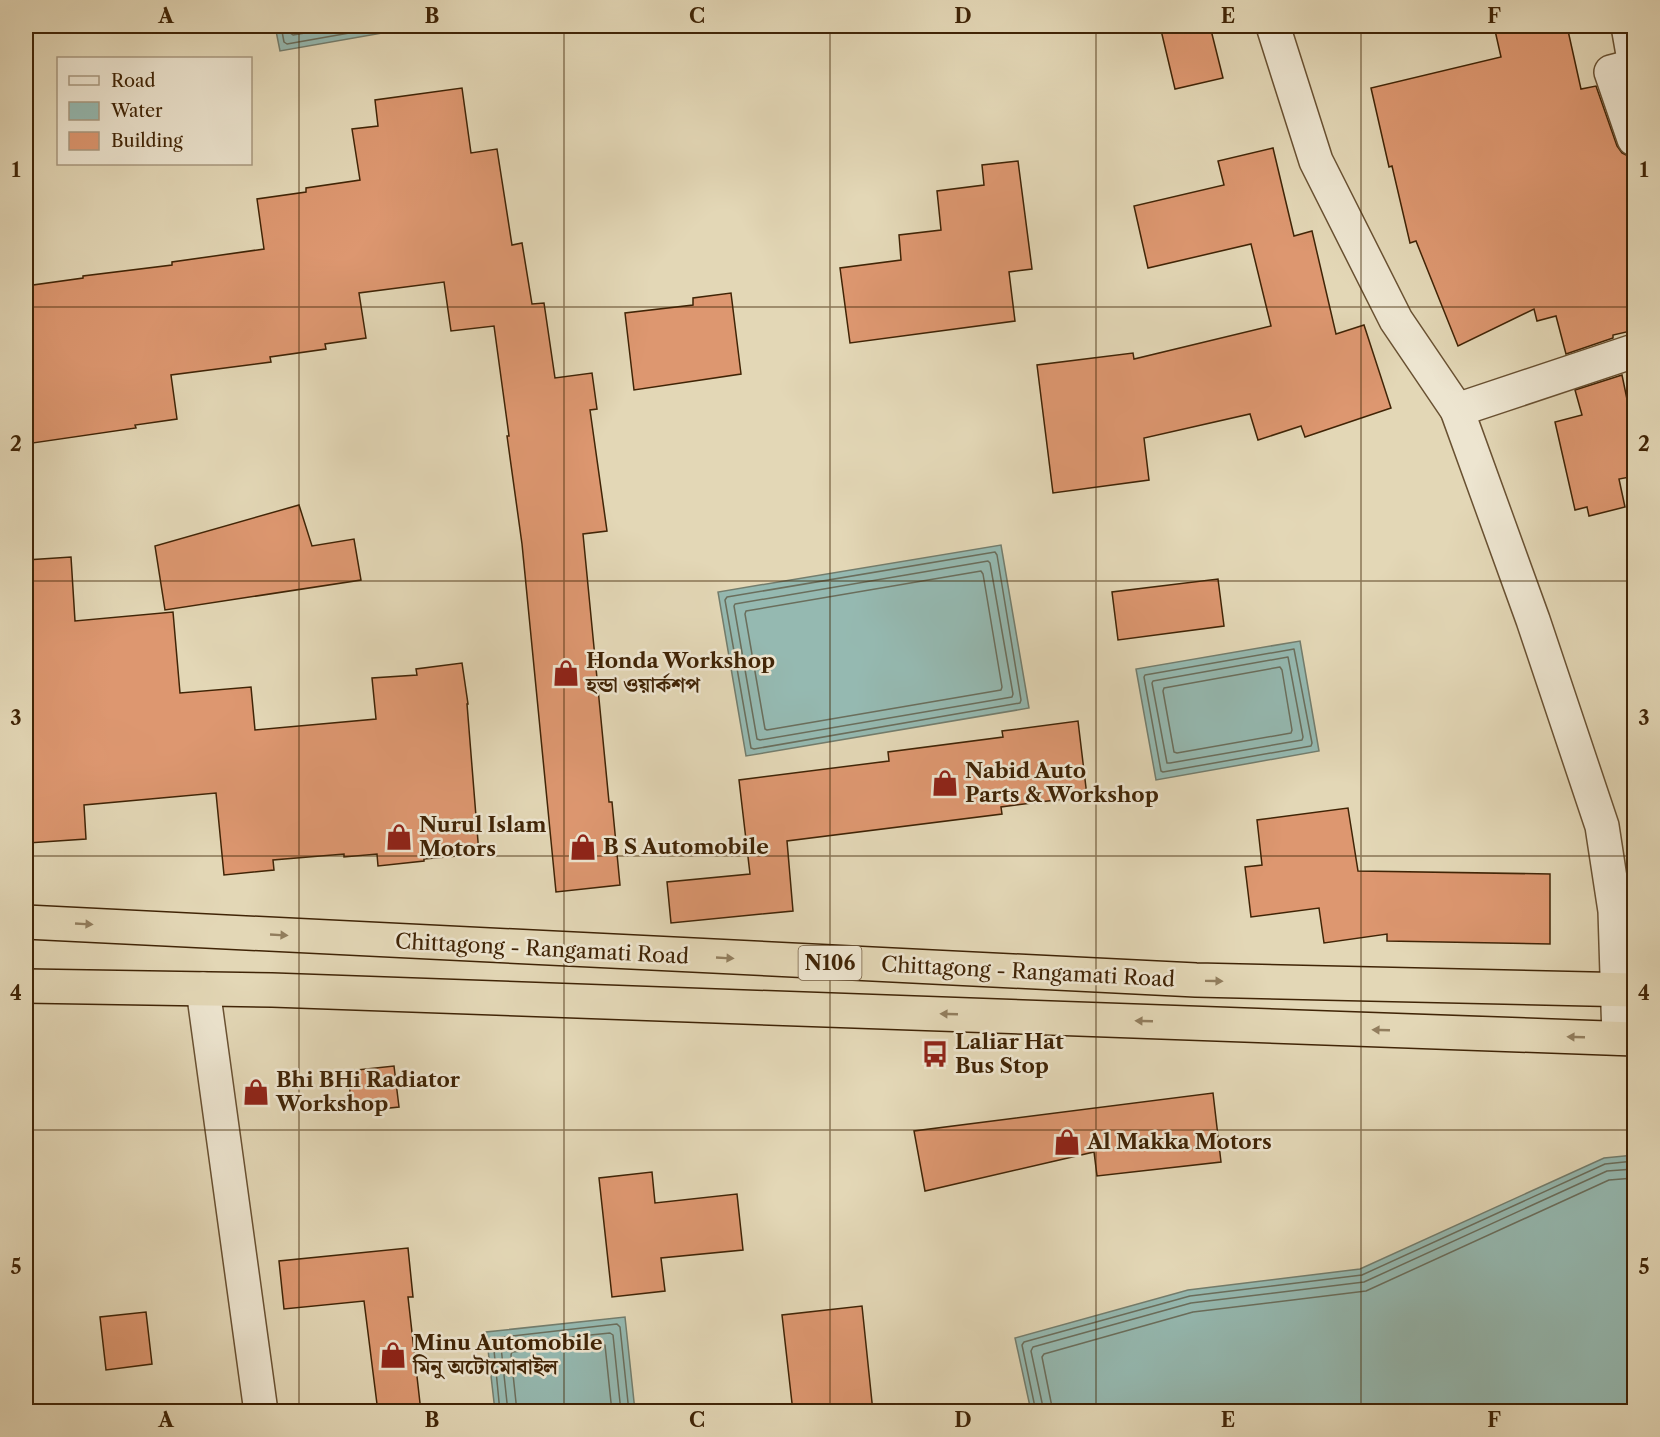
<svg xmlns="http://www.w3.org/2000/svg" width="1660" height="1437" font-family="'Libre Caslon Text','Noto Serif Bengali',serif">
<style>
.water{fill:#95b9b1;stroke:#737d6d;stroke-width:1.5}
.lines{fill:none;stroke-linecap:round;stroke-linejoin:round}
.shore{stroke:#6a6e5c;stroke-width:1.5}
.building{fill:#dd9770;stroke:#402406;stroke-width:1.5}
.minor-casing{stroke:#695132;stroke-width:36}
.highway-casing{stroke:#402406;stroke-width:36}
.minor{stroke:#ede5d0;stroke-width:33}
.highway{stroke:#e3d7b6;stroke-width:33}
.oneway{fill:#927e5e}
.grid{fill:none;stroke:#402406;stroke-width:1.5;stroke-opacity:0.55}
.labels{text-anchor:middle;stroke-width:5;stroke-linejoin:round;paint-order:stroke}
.shield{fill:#ede5d0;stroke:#745e43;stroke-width:1.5}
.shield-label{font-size:20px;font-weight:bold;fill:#402406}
.poi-label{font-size:21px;font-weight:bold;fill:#402406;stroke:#ede5d0;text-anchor:start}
.street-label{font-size:21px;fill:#402406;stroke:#ede5d0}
.neatline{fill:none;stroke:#402406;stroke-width:2}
.grid-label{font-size:20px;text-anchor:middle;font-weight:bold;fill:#402406}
</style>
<rect width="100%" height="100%" fill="#e3d7b6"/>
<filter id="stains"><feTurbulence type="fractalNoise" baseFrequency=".00333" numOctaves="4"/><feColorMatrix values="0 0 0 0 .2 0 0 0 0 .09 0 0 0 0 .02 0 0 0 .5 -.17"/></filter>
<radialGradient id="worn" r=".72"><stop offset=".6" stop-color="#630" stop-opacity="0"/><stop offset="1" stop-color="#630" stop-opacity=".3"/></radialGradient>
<g class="water">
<polygon points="275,26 422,26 280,51"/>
<polygon points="1001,545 1029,708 746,756 718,592"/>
<polygon points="1300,641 1319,751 1156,780 1136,669"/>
<polygon points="1634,1155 1634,1411 1031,1411 1015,1338 1188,1290 1360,1269 1604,1158"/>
<polygon points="625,1317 635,1411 495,1411 486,1332"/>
</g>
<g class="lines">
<g class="shore">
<polyline points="281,26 284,42 287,44 389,26"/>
<polyline points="289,26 290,33 293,35 347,26"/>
<polygon points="995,552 997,555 1021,700 1020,703 754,749 751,748 725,600 727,597"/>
<polygon points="988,561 990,563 1013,694 1012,697 760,740 757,739 734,606 735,604"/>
<polygon points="981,571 983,574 1002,687 1001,690 767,730 765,729 745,614 746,611"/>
<polygon points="1294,649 1312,743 1311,746 1163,772 1161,771 1144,677 1145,675"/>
<polygon points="1288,657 1303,737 1302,740 1170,763 1167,763 1152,683 1153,681"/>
<polygon points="1280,667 1282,670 1292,730 1291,733 1177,753 1174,752 1163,691 1164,688"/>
<polyline points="500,1412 493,1340 494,1338 617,1324 620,1327 629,1412"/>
<polyline points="508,1412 501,1347 502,1344 610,1333 613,1335 621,1412"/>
<polyline points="517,1412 511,1355 512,1352 602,1343 605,1345 612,1412"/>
<polyline points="1036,1412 1022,1345 1024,1342 1190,1296 1362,1275 1605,1164 1634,1161"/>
<polyline points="1044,1412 1031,1351 1033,1347 1191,1303 1364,1282 1607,1171 1634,1169"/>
<polyline points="1053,1412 1042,1357 1044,1354 1193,1312 1366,1291 1609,1180 1634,1178"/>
</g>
</g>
<g class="building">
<polygon points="1160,26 1210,26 1223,78 1175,89"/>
<polygon points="1494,26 1567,26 1581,89 1596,86 1617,146 1622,153 1630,157 1635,157 1635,330 1613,335 1613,338 1566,354 1556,316 1537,321 1534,309 1458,346 1416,241 1410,243 1392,166 1389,167 1371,88 1501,57"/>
<polygon points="462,88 471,153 497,149 512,245 522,243 532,304 544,303 555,378 592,373 597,409 590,410 607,531 583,534 609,802 612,802 620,885 556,892 522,544 507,436 509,436 494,326 451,331 444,282 359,293 366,338 325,344 326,349 270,357 271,362 171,375 177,419 135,425 136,428 26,444 26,286 83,278 83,276 172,265 172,262 264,249 257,199 306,192 306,188 360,180 352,129 378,126 375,100"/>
<polygon points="1273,148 1294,236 1312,231 1336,334 1364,325 1391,408 1305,437 1301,426 1258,440 1250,414 1144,438 1149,480 1053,493 1037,365 1133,353 1134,359 1271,326 1251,244 1148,268 1134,206 1224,185 1218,161"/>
<polygon points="1018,161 1032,269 1009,272 1015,321 850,343 840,268 901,260 899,235 941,230 937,191 984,185 982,165"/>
<polygon points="731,293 741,374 634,390 625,313 693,305 693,298"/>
<polygon points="1622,375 1629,409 1635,408 1635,476 1619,479 1625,507 1589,516 1587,507 1575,510 1555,422 1582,415 1575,390"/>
<polygon points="299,505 312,546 354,539 361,580 165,610 155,546"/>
<polygon points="71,557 75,621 173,612 180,693 251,687 255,730 376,719 372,678 417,675 416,669 462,663 468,704 467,704 479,854 424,859 424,861 378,866 377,854 344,857 344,854 273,860 274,870 224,875 216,793 84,805 86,839 28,843 26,798 30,797 26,751 26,560"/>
<polygon points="1218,579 1224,626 1118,640 1112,592"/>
<polygon points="1078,721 1087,796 1001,807 1002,814 787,841 793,911 671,923 667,882 750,874 739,780 889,761 888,752 1003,737 1002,731"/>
<polygon points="1348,808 1358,871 1550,874 1550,944 1387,941 1387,934 1324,943 1319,908 1251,917 1245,867 1262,865 1257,820"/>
<polygon points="394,1066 399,1107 352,1112 348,1071"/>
<polygon points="1213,1093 1221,1162 1097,1176 1094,1152 925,1191 914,1131"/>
<polygon points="652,1172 655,1203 737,1194 743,1250 661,1258 665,1291 612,1297 599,1178"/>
<polygon points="408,1248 413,1297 408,1297 421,1412 378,1412 364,1301 284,1309 279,1261"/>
<polygon points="862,1306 873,1412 793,1412 782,1315"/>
<polygon points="146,1312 152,1364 106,1370 100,1317"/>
</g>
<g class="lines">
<defs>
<g id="minor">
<polyline points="1273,26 1316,161 1396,320 1457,410 1533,620 1602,826 1615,911 1619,1038"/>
<polyline points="1628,26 1634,60"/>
<polyline points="1634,66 1611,72 1634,139"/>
<polyline points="1457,410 1634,351"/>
<polyline points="203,989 261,1412"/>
</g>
<g id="highway">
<polyline points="26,922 1196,980 1634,990"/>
<polyline points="26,986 272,990 1634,1039"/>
</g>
</defs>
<use href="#minor" class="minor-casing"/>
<use href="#highway" class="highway-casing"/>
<use href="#minor" class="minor"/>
<use href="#highway" class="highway"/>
</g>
<defs><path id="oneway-solid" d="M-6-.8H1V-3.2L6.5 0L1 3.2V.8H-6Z" transform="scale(1.5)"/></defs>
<g class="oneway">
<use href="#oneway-solid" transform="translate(84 924) rotate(3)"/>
<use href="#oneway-solid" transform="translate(279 935) rotate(3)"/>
<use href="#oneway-solid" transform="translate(725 958) rotate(3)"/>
<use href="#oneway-solid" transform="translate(1214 981) rotate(1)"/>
<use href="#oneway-solid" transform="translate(949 1014) rotate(-178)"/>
<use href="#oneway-solid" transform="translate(1144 1021) rotate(-178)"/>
<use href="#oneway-solid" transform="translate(1381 1030) rotate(-178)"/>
<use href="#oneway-solid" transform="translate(1576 1037) rotate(-178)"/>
</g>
<path class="grid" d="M 299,26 L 299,1412M 564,26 L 564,1412M 830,26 L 830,1412M 1096,26 L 1096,1412M 1361,26 L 1361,1412M 26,307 L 1634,307M 26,581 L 1634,581M 26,856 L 1634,856M 26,1130 L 1634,1130"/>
<defs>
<symbol id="shop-bare" viewBox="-9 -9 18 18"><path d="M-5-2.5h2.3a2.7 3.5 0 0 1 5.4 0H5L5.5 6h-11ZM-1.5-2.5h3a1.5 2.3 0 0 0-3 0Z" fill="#8f2418" stroke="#ede5d0" stroke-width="2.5" paint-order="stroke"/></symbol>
<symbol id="bus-bare" viewBox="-9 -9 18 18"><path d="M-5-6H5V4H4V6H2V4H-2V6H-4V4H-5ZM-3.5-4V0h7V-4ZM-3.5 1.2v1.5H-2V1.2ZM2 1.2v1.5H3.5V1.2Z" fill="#8f2418" stroke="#ede5d0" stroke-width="2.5" paint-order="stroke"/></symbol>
</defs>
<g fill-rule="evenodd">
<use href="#shop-bare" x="547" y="654" width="38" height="38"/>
<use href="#shop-bare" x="926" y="764" width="38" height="38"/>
<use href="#shop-bare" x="380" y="818" width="38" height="38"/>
<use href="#shop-bare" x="564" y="828" width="38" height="38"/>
<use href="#bus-bare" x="916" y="1035" width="38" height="38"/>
<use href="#shop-bare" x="237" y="1073" width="38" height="38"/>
<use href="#shop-bare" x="1048" y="1123" width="38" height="38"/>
<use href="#shop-bare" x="374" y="1336" width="38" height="38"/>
</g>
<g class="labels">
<rect class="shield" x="798.5" y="946" width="63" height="34" rx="4.5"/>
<g class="shield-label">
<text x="830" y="970">N106</text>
</g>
<g class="poi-label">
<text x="586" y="668">Honda Workshop<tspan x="586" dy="24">হন্ডা ওয়ার্কশপ</tspan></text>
<text x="965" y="778">Nabid Auto<tspan x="965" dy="24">Parts &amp; Workshop</tspan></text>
<text x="419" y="832">Nurul Islam<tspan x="419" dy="24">Motors</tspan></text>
<text x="603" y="854">B S Automobile</text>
<text x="955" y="1049">Laliar Hat<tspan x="955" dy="24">Bus Stop</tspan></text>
<text x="276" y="1087">Bhi BHi Radiator<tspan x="276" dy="24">Workshop</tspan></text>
<text x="1087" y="1149">Al Makka Motors</text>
<text x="413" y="1350">Minu Automobile<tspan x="413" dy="24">মিনু অটোমোবাইল</tspan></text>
</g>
<g class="street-label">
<text transform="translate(542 949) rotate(3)" y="7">Chittagong - Rangamati Road</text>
<text transform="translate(1028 972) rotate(3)" y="7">Chittagong - Rangamati Road</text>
</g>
</g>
<rect width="1660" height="1437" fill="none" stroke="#e3d7b6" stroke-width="66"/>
<rect x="57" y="57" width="195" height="108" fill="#ede5d0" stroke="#a8987f" stroke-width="1.5"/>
<rect x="69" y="76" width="30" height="9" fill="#ede5d0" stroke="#a8987f" stroke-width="1.5"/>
<text x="111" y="87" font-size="18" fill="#402406">Road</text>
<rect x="69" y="102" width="30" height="18" fill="#95b9b1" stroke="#a8987f" stroke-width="1.5"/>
<text x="111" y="117" font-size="18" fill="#402406">Water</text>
<rect x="69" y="132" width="30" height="18" fill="#dd9770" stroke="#a8987f" stroke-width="1.5"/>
<text x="111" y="147" font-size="18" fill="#402406">Building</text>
<rect x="33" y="33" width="1594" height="1371" class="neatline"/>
<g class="grid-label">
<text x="166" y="23">A</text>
<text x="432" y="23">B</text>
<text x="697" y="23">C</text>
<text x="963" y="23">D</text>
<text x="1228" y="23">E</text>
<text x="1494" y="23">F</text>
<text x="16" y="177">1</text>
<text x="1644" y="177">1</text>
<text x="16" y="451">2</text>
<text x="1644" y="451">2</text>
<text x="16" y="725">3</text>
<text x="1644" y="725">3</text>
<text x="16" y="1000">4</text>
<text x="1644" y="1000">4</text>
<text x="16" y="1274">5</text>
<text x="1644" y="1274">5</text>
<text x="166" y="1427">A</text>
<text x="432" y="1427">B</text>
<text x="697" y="1427">C</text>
<text x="963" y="1427">D</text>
<text x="1228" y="1427">E</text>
<text x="1494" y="1427">F</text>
</g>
<rect width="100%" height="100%" filter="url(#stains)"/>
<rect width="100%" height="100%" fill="url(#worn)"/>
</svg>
